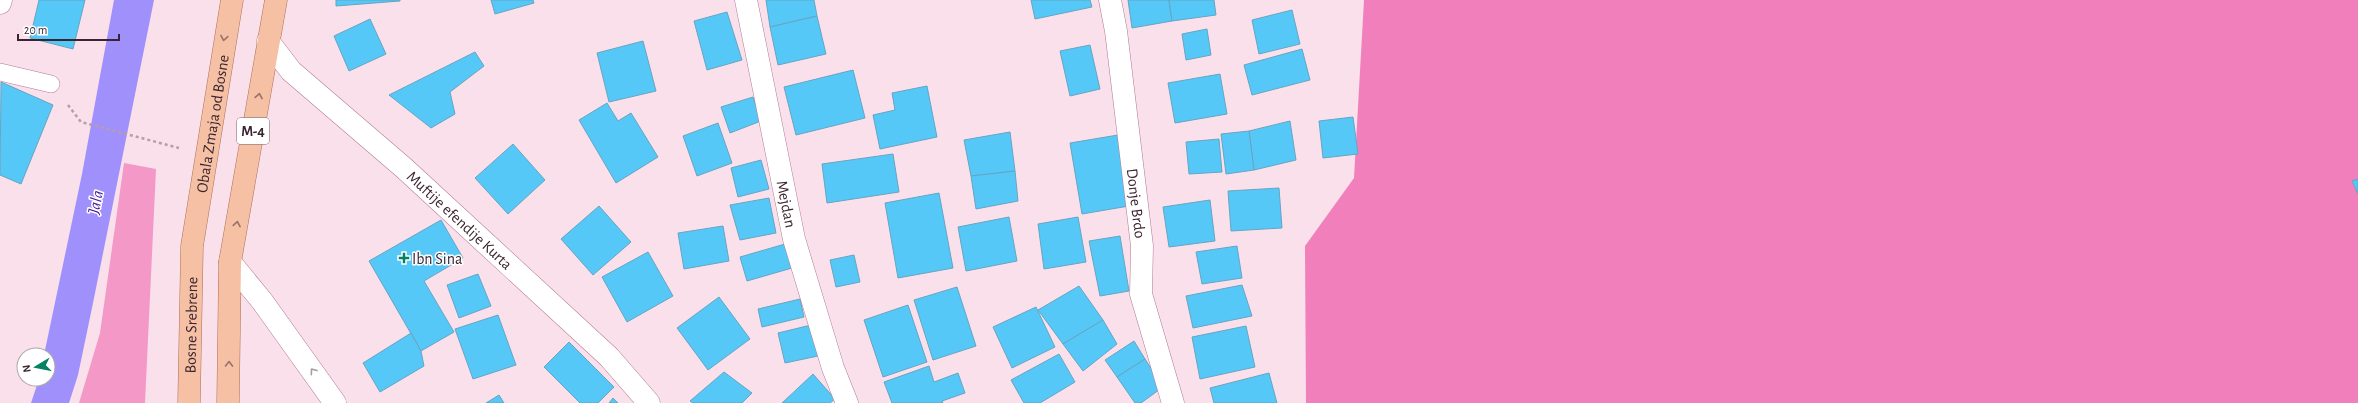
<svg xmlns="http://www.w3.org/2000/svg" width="2358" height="403" font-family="'Alegreya Sans',sans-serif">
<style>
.green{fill:#f498c7}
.forest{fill:#f07fbb}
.water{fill:#a090fc}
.building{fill:#55c8f8;stroke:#67a5c1}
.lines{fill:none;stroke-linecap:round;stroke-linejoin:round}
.lane-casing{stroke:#b27b96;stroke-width:18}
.street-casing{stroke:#b27b96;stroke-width:23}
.primary-casing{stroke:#af6e53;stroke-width:23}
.path{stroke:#b69ea9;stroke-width:2.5;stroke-dasharray:3 3;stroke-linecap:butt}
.lane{stroke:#fff;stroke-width:17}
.street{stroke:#fff;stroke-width:22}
.primary{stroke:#f5c0a4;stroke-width:22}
.oneway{stroke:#98726a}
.oneway2{stroke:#a69ca1}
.poi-dot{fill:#048363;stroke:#fff;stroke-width:1.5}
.labels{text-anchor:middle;stroke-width:3;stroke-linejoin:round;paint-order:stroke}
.shield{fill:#fff;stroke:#75666d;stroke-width:1}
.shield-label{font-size:15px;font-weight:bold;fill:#3a242f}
.street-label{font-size:16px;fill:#3a242f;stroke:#fff}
.poi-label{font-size:16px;fill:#3a242f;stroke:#fff;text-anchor:start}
.water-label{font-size:17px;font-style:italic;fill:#451d9a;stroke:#fff}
</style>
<rect width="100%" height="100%" fill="#f9e0eb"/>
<polygon class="green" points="124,163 156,169 145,403 79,403 100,333"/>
<polygon class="forest" points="1364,0 2358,0 2358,403 1306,403 1305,246 1354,178"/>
<polygon class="water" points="114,0 154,0 93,303 78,375 69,403 31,403 39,379 48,379 48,355 44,355 82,174"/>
<g class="building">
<polygon points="39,0 85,0 73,49 30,38"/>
<polygon points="336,0 400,0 400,1 336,6"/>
<polygon points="491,0 533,0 534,3 495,14"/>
<polygon points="766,0 814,0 817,16 770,27"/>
<polygon points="1031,0 1090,0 1092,7 1035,19"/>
<polygon points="1128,0 1169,0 1172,21 1132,28"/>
<polygon points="1169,0 1214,0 1216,15 1172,21"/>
<polygon points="1292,10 1300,44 1259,54 1252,20"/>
<polygon points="727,12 742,60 707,70 694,21"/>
<polygon points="817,16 826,54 778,65 770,27"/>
<polygon points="370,19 386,54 349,71 334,36"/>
<polygon points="1207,29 1211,55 1186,60 1182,34"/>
<polygon points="643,41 656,91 609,102 597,53"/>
<polygon points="1090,45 1100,89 1070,96 1060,51"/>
<polygon points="1302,49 1310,80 1252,95 1244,65"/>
<polygon points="475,52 484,66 450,92 455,114 431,128 389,95"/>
<polygon points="853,70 865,118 796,135 784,87"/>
<polygon points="1220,74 1227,114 1175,123 1168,83"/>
<polygon points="1,82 53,105 21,184 0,175"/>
<polygon points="927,86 937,137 880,149 873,115 895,110 892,93"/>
<polygon points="753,97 761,121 730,133 721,107"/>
<polygon points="607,103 618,121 631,113 658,157 616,183 579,120"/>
<polygon points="1353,117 1358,154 1323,158 1319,121"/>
<polygon points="1290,121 1296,160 1254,170 1249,131"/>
<polygon points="718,123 732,163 697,176 683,136"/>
<polygon points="1249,131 1254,170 1226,174 1221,134"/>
<polygon points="1010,132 1015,171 971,176 964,140"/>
<polygon points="1118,135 1129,206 1082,214 1070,143"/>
<polygon points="1219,139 1222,172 1189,174 1186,142"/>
<polygon points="513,144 545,180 508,214 475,178"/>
<polygon points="893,154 899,192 827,203 822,164"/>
<polygon points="761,160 769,189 738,197 731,168"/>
<polygon points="1015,171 1018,201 976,209 971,176"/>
<polygon points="2358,179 2358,194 2352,181"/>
<polygon points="1279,188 1282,228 1231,231 1228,191"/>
<polygon points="939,193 953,268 898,278 885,203"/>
<polygon points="769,198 776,233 740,240 730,205"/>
<polygon points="1210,200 1215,241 1169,247 1163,207"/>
<polygon points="599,206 631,242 593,275 561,239"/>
<polygon points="1009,217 1017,261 966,271 958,227"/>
<polygon points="1078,217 1086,262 1044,269 1038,224"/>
<polygon points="441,220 463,258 424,281 454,332 421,351 369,261"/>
<polygon points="723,226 729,261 684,269 678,233"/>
<polygon points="1120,236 1129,291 1100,296 1089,241"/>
<polygon points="785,244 792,268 747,281 740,257"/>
<polygon points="1237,246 1242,278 1202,284 1196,252"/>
<polygon points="648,252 673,296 627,322 602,277"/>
<polygon points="854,255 860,282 836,287 830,260"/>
<polygon points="478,274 491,306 459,318 447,285"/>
<polygon points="1242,285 1252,316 1193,328 1186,296"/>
<polygon points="1079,286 1103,320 1063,344 1038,310"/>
<polygon points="957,287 976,346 933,360 914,300"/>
<polygon points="719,297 750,339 708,370 677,328"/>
<polygon points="800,299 804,317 762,327 758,309"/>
<polygon points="908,305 927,362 883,377 864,320"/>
<polygon points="1036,307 1055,347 1012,368 993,327"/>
<polygon points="498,315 516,365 473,379 455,329"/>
<polygon points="1103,320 1117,344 1083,371 1063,344"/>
<polygon points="811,325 818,356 785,363 778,333"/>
<polygon points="1246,326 1255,367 1200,379 1192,337"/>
<polygon points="411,333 421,351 424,366 380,392 363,363"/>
<polygon points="1134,341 1145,359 1117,377 1105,360"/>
<polygon points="569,342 614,387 598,403 580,403 544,367"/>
<polygon points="1059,354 1075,382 1040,403 1024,403 1011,380"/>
<polygon points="1145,359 1163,387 1141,403 1135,403 1117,377"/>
<polygon points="929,366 934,382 958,373 965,393 942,401 943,403 892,403 884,382"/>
<polygon points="724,372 752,393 742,403 693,403 690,401"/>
<polygon points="1269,373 1277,403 1214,403 1210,388"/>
<polygon points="813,374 835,399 830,403 782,403"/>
<polygon points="499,395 504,403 486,403"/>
<polygon points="613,398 618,403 609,403"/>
</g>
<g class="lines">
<defs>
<polyline id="lane" points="0,72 51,84"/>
<g id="street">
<path id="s1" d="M 746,0 L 794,239 L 833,368 L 847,403"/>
<path id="s2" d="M 1110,0 L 1116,31 L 1142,246 L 1141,294 L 1173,403"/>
<polyline points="0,3 1,0"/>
<path id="s3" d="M 268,41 L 291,71 L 404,168 L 609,357 L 649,403"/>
<polyline points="230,262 262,301 335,403"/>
</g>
<g id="primary">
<path id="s4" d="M 189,403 L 192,246 L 232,0"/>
<polyline points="228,403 230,262 276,0"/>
</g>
</defs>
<use href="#lane" class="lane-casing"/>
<use href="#street" class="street-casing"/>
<use href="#primary" class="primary-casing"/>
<polyline class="path" points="68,105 81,122 179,148"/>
<use href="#lane" class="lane"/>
<use href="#street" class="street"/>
<use href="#primary" class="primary"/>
</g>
<defs><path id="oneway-chevron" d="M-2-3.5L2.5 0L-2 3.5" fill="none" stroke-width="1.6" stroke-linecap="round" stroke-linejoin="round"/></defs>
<g class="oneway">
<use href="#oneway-chevron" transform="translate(224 38) rotate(99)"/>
<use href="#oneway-chevron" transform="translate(259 96) rotate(-80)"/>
<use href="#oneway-chevron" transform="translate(237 224) rotate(-80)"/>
<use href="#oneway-chevron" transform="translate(229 364) rotate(-89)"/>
</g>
<use class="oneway2" href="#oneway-chevron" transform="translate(313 371) rotate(-126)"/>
<path class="poi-dot" d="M402 252h4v4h4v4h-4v4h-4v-4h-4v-4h4z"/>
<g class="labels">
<rect class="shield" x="237" y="118" width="32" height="26" rx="3"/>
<g class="shield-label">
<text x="253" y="136">M-4</text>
</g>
<g class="street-label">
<text dy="6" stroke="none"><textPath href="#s4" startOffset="281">Obala Zmaja od Bosne</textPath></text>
<text dy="6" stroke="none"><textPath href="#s2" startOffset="205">Donje Brdo</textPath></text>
<text dy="6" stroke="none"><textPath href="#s1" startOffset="208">Mejdan</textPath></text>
<text dy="6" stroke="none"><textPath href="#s3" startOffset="263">Muftije efendije Kurta</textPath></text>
<text dy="6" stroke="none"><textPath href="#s4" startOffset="78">Bosne Srebrene</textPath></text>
</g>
<g class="poi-label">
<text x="412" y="264">Ibn Sina</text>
</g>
<g class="water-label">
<text transform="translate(95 202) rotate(-79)" y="6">Jala</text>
</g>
</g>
<g transform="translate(36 367) rotate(260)"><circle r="19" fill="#ffffff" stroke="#b0a7ac"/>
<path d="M0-3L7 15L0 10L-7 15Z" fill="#048363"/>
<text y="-6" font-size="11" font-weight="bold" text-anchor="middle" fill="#3a242f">N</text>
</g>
<path d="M18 34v6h101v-6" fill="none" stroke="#3a242f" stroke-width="2"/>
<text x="24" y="34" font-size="12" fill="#3a242f" stroke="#ffffff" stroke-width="3" paint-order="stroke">20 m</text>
</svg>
